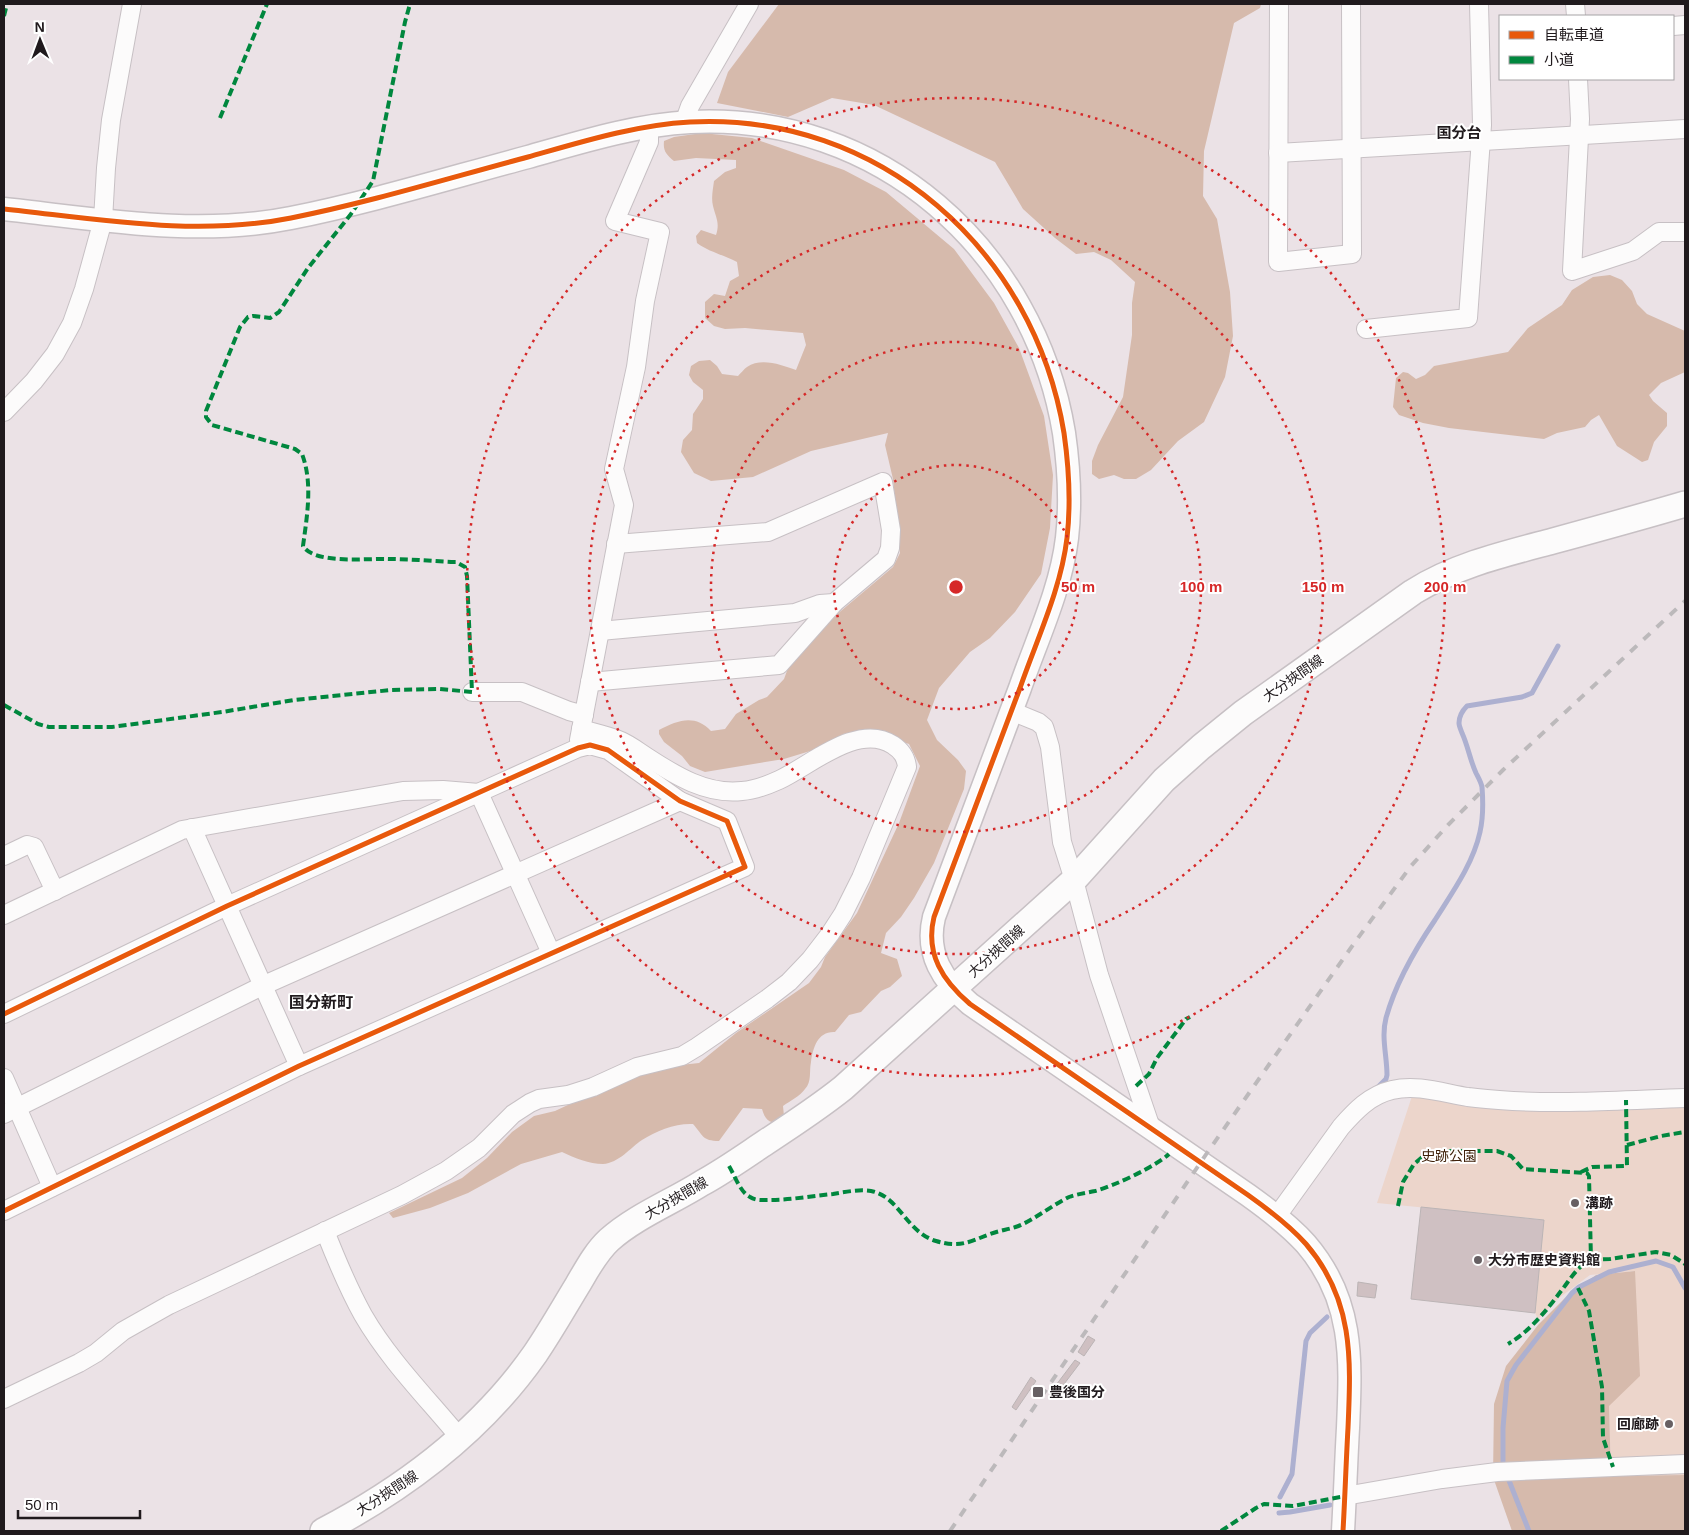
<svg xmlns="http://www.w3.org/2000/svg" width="1689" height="1535" font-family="Helvetica,'Noto Sans JP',sans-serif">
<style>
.green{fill:#ecd5cb}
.forest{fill:#d6baac}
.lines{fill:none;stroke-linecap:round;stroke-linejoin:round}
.stream{stroke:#adb0d0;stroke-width:5}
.building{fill:#cfc0c2;stroke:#bbb4b5}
.minor-casing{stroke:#c7c0c4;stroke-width:20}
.tertiary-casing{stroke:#c7c0c4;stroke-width:25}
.secondary-casing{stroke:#c7c0c4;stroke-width:28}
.minor{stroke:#fcfbfb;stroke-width:18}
.tertiary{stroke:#fcfbfb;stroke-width:22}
.secondary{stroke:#fcfbfb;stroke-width:25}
.rail{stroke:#bcb9bb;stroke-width:4;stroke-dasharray:9 9;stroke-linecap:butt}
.quiet{stroke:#00873e;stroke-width:4;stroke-dasharray:8 4;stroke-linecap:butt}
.cycleway-casing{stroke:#fff;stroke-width:8}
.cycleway{stroke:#e8590c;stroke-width:5}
.ring{fill:none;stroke:#d62828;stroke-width:2.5;stroke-dasharray:2.5 5}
.poi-dot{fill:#676063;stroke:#fff;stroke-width:2}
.labels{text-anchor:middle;stroke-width:4;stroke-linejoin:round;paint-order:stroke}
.street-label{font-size:14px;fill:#201a1d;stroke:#fff}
.park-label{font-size:14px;fill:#3f210a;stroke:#fff}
.poi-label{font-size:14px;font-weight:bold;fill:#201a1d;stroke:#fff;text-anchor:start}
.neighbourhood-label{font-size:15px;font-weight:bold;fill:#201a1d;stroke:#fff}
.quarter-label{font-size:16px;font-weight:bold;fill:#201a1d;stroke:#fff}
.centre{fill:#d62828;stroke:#fff;stroke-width:2.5}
.ring-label{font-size:15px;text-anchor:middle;font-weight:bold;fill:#d62828;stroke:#fff;stroke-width:4;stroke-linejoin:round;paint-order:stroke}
</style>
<rect width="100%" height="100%" fill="#ebe2e6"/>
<polygon class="green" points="1412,1096 1469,1105 1685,1105 1685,1475 1611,1476 1609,1406 1634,1271 1590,1275 1559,1298 1538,1319 1535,1313 1539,1219 1377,1203"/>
<g class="forest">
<polygon points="779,4 1261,4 1260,8 1234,23 1204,151 1203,196 1217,219 1230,292 1233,336 1225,377 1204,422 1178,441 1151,470 1136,479 1124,479 1114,475 1099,479 1092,474 1092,461 1098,445 1123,397 1132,335 1132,303 1135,282 1111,260 1094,252 1076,254 1055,238 1023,209 995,162 874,105 832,98 788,117 717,103 728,72"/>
<path d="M 702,133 L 752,138 L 844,170 L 886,192 L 954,249 L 994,303 L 1019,348 L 1044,416 L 1053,475 L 1050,528 L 1041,574 L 1015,612 L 990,638 L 970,652 L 939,688 L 927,720 L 937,740 L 958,760 L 966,771 L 964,789 L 934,863 L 914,898 L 901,917 L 886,933 L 881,953 L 897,959 L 902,976 L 890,987 L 881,991 L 861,1012 L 849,1015 L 835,1032 C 818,1031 813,1047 811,1062 C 809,1071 812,1082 805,1089 C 800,1096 790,1101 783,1106 L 784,1116 L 779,1123 C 768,1123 765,1119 762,1109 L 743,1108 L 719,1141 C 702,1141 703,1135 693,1124 C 676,1123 656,1131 642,1140 C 630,1148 619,1163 603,1164 C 589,1164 575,1158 562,1152 L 521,1164 L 468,1193 L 430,1208 L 393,1218 L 389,1213 L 462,1178 L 487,1158 L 512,1132 L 534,1116 L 555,1111 L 615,1083 L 663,1067 L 699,1063 L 736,1033 L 809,983 L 821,967 L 825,957 L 857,913 L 899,823 L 920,766 L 909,744 L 866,730 L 843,734 L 820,748 L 784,759 L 705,772 L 690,766 L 682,756 L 664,742 L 659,734 L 659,730 C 678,720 695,714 711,731 L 725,729 L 736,714 L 759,700 L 767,697 L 784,679 L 791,660 L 816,632 L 893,567 L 900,553 L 893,479 L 885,445 L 888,433 L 811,451 L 753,477 L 711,481 L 694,473 L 681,452 L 683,440 L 692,430 L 693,414 L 703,399 L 703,390 L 693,382 L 689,375 L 691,366 L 699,361 L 710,360 L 717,366 L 722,374 L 738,376 C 741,373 744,369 747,367 C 761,357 782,365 796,370 L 806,345 L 803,333 L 745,328 L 725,329 L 714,326 L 705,318 L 705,302 L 714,294 L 725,296 L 730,281 L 739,276 L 737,262 C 724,255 709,252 697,243 L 696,236 L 701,230 L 716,235 C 720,223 716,218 713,206 C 711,198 713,189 714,181 L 725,172 L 736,168 L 736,160 L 696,158 L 674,161 C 666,154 663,151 664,141 L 674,137 Z"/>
<polygon points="1610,275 1622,280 1632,291 1637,304 1647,314 1685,331 1685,372 1661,383 1649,395 1653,401 1667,413 1667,426 1654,442 1648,460 1642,462 1617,446 1599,415 1591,420 1585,427 1557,433 1544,439 1449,428 1423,423 1399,415 1393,407 1396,378 1403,372 1408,373 1416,379 1425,375 1434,366 1508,352 1528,328 1562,305 1572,290 1593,277"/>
<polygon points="1635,1271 1640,1376 1609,1406 1611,1476 1685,1475 1685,1531 1512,1531 1493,1477 1494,1404 1506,1366 1538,1325 1565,1298 1596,1275"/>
</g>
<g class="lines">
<g class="stream">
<path d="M 1377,1088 L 1386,1079 L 1387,1075 C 1387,1056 1381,1037 1386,1018 C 1395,985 1416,948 1435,920 C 1452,893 1473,864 1480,832 C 1483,819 1483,800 1482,787 C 1481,782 1478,777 1476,773 C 1470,760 1468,746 1462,733 C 1461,730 1459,726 1459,723 C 1459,716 1463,710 1467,706 L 1522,697 L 1532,693 L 1558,646"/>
<polyline points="1503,1466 1503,1428 1507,1381 1516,1365 1572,1293 1579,1287 1609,1272 1656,1261 1673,1267 1685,1288"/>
<polyline points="1505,1478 1508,1478 1529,1531"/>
<polyline points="1280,1497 1292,1474 1306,1341 1310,1333 1327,1317"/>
<polyline points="1279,1513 1290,1512 1330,1505"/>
</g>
</g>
<g class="building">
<polygon points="1421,1207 1544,1220 1535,1313 1411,1299"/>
<polygon points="1358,1282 1377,1285 1375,1298 1357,1296"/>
<polygon points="1088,1336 1095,1340 1084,1356 1078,1352"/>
<polygon points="1075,1360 1080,1363 1058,1392 1053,1389"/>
<polygon points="1031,1377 1036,1381 1016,1410 1012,1407"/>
</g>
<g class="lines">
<defs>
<g id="minor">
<polyline points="1279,4 1278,262 1352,254 1351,4"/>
<polyline points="1575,4 1576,16"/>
<polyline points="1673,26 1685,25"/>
<polyline points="1578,79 1580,119 1572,271 1633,251 1659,232 1685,232"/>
<polyline points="684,123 690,106 749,4"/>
<polyline points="1278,153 1685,129"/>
<polyline points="1366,329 1468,318 1482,125 1479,4"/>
<polyline points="4,412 34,381 55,354 72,323 84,289 103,220 106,168 111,120 132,4"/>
<polyline points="600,631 795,613 820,604 834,603 886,559 890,548 891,530 883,482 768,532 616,544"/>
<polyline points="590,682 779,665 834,603"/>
<polyline points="472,692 522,692 569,711 584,715"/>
<polyline points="1011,711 1038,722 1044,727 1045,730 1050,747 1062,842 1074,880 1099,975 1151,1128"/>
<polyline points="579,740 624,505 614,469 636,367 645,301 660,232 615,221 649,142 649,127"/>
<polyline points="192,828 299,1066"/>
<polyline points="4,856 27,845 34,847 55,891"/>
<polyline points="4,915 182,830 403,791 443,790 479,793 551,953"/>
<polyline points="4,1014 227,906 578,748 590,745 608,750 680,801 727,821 745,867 299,1066 4,1211"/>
<polyline points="4,1078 52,1187"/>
<polyline points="4,1114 262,986 680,801"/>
<path d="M 1277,1216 L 1341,1127 C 1355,1111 1370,1095 1392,1090 C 1417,1084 1443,1093 1468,1097 C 1483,1099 1498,1100 1513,1101 C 1570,1104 1628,1100 1685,1098"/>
<path d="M 325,1231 C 336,1259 348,1288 363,1315 C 389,1360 427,1398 460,1438"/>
<path d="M 4,1399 L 79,1363 L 96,1353 L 123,1331 L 169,1305 L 402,1195 L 446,1171 L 479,1148 L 513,1114 L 530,1103 L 539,1099 L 568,1095 L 593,1087 L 637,1067 L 682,1056 L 697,1047 L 767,999 L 789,982 L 810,960 L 830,934 L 843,914 L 861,878 L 907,767 C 906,757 902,751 893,745 C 858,722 811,765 779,780 C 768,785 755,790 742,791 C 707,795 676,776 647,757 C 639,752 630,745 621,741 C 609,736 595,733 581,729"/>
<polyline points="1345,1496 1442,1479 1497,1472 1685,1464"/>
</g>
<path id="tertiary" d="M 4,209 C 98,219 196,237 291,218 C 371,202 449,178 528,157 C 581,142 635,125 690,122 C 879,112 1034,250 1064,433 C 1069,468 1071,503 1067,538 C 1061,589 1037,639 1020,688 C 991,764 963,841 934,917 C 925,954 943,981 970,1004 L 1248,1195 C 1269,1210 1289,1225 1306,1244 C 1354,1300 1351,1359 1348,1428 C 1346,1463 1345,1497 1343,1531"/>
<path id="secondary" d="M 323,1531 C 405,1488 481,1431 535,1354 C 550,1332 563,1309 577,1286 C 586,1271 595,1253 609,1240 C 636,1216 672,1202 702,1183 C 724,1171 745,1156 766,1142 C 792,1125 818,1108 843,1088 L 1074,880 L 1164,780 L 1201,747 L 1243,713 L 1413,592 C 1456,565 1504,554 1553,541 C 1597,529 1641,517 1685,504"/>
</defs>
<use href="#minor" class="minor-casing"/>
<use href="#tertiary" class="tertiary-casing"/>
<use href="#secondary" class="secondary-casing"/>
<use href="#minor" class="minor"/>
<use href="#tertiary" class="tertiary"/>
<use href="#secondary" class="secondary"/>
<polyline class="rail" points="950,1531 1207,1153 1355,942 1411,866 1448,825 1503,770 1685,601"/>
<g class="quiet">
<polyline points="4,16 7,4"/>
<polyline points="220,118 267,4"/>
<path d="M 4,705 L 38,724 L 49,727 L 112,727 L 222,712 L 294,700 L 391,690 L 440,689 L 472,692 L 467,576 L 465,567 L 456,562 L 451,562 C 430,561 410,559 389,559 C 369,558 315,565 303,546 C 307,516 313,483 302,454 L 295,449 L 212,425 L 206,417 L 206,411 L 240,327 L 248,317 L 253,316 L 270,318 L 279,312 L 308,268 L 351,214 L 373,181 L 405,22 L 410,4"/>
<polyline points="1136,1086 1149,1074 1157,1058 1186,1019 1190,1017"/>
<polyline points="1627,1145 1661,1136 1685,1132"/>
<path d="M 729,1166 C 735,1176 740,1192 750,1197 C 756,1201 763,1200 769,1200 C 790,1200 812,1196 833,1194 C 845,1192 859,1189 871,1191 C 899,1196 906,1232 936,1241 C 960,1248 969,1242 990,1234 C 1001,1230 1013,1229 1023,1224 C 1039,1216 1053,1205 1069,1197 C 1077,1194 1086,1193 1095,1191 C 1114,1186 1155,1167 1169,1154"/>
<polyline points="1581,1172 1592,1167 1627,1166 1626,1100"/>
<path d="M 1398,1206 L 1403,1182 L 1414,1164 L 1426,1154 L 1448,1151 L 1497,1151 L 1511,1156 L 1523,1169 L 1587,1173 L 1589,1176 L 1591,1260 C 1577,1266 1570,1280 1561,1291 C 1547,1310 1529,1332 1508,1344"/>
<polyline points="1591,1260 1610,1259 1656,1252 1671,1255 1685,1264"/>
<polyline points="1578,1288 1589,1311 1602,1387 1603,1438 1613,1467"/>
<polyline points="1221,1531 1256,1508 1264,1504 1293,1506 1345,1496"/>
</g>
<defs>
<g id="cycleway">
<path d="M 4,209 C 98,219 196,237 291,218 C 371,202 449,178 528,157 C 581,142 635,125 690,122 C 879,112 1034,250 1064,433 C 1069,468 1071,503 1067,538 C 1061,589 1037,639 1020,688 C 991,764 963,841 934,917 C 925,954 943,981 970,1004 L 1248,1195 C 1269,1210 1289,1225 1306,1244 C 1354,1300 1351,1359 1348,1428 C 1346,1463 1345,1497 1343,1531"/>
<polyline points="4,1014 227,906 578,748 590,745 608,750 680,801 727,821 745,867 299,1066 4,1211"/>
</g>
</defs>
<use href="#cycleway" class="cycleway-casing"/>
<use href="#cycleway" class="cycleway"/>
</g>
<g class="ring">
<circle cx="956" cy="587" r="122"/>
<circle cx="956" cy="587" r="245"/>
<circle cx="956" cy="587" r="367"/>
<circle cx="956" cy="587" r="489"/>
</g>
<g class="poi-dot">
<circle cx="1575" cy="1203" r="5"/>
<circle cx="1478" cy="1260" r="5"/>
<rect x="1032" y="1386" width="12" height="12" rx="2.5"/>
<circle cx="1669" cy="1424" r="5"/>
</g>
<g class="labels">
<g class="street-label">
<text transform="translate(1293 678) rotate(-35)" y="5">大分挾間線</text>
<text transform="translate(996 951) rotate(-42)" y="5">大分挾間線</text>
<text transform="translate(676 1198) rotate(-30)" y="5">大分挾間線</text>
<text transform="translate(387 1493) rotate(-33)" y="5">大分挾間線</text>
</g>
<g class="park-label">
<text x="1449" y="1161">史跡公園</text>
</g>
<g class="poi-label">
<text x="1585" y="1208">溝跡</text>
<text x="1488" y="1265">大分市歴史資料館</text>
<text x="1049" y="1397">豊後国分</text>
<text x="1659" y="1429" text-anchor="end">回廊跡</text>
</g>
<g class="neighbourhood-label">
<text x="1459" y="138">国分台</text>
</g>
<g class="quarter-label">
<text x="321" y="1008">国分新町</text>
</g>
</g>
<circle cx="956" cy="587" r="8" class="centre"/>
<g class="ring-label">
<text x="1078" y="592">50 m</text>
<text x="1201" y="592">100 m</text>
<text x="1323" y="592">150 m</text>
<text x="1445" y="592">200 m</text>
</g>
<rect width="1689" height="1535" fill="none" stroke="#201a1d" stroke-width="10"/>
<rect x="1499" y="15" width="175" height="65" fill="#ffffff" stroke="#a6a3a5"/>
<rect x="1509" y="31" width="25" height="8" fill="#e8590c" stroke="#a6a3a5"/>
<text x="1544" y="40" font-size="15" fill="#201a1d">自転車道</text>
<rect x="1509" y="56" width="25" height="8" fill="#00873e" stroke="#a6a3a5"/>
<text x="1544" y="65" font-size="15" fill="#201a1d">小道</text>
<g transform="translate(40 40) rotate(359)" stroke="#ffffff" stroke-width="4" paint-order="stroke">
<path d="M0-4L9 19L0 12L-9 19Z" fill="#201a1d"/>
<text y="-8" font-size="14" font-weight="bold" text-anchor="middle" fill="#201a1d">N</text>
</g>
<path d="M18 1510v8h122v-8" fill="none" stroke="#201a1d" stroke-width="2.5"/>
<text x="25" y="1510" font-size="15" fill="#201a1d" stroke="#ffffff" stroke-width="4" paint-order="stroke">50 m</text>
</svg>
